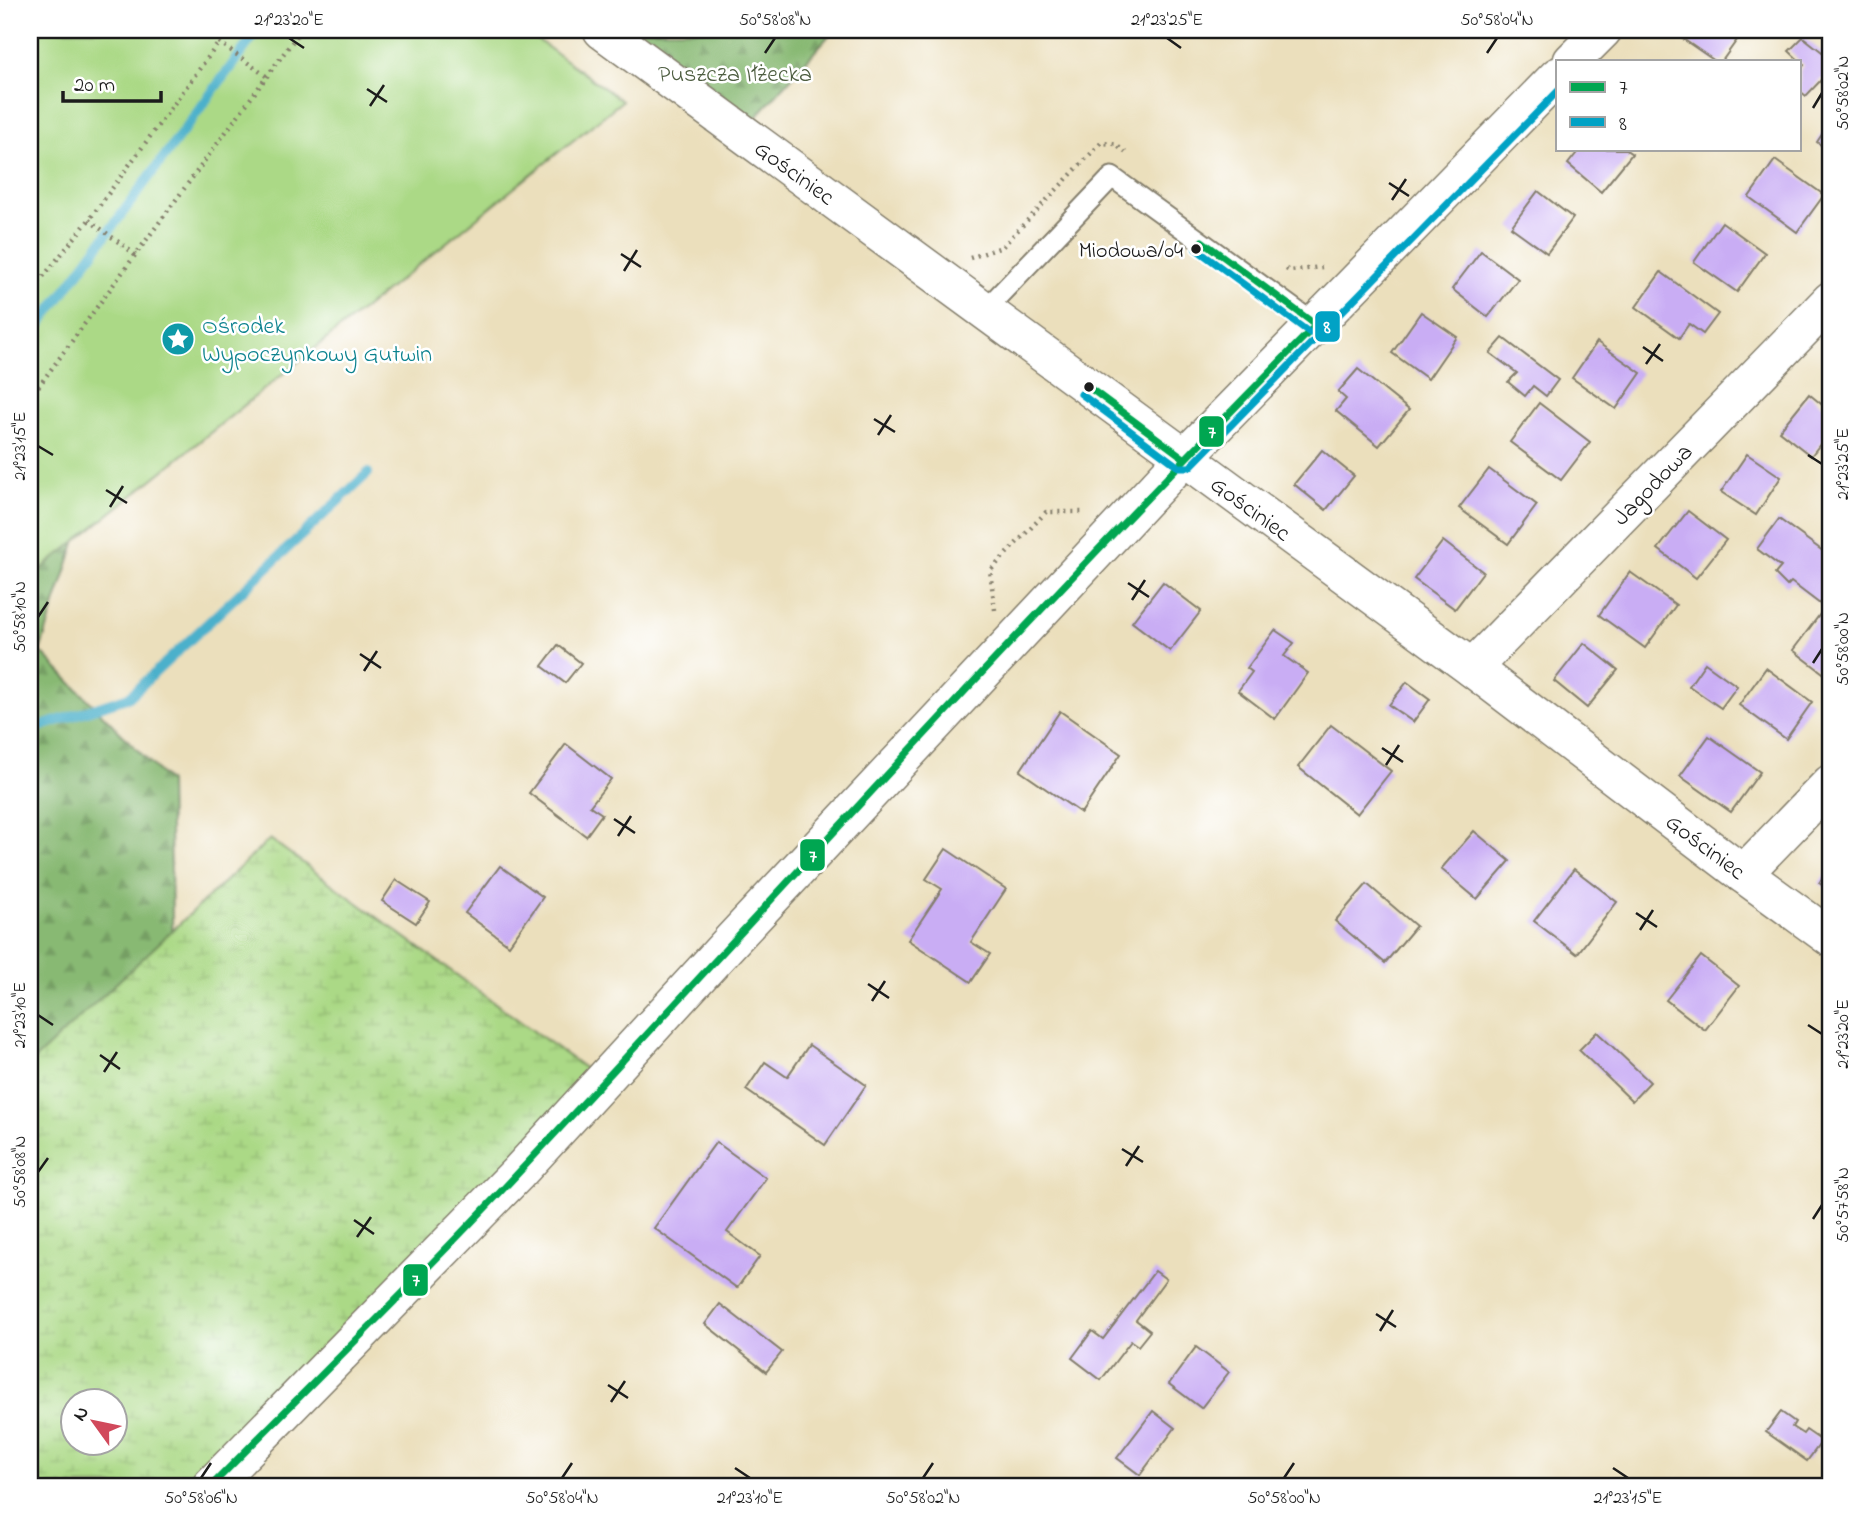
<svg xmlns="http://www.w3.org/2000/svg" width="1861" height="1516" font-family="'Indie Flower',sans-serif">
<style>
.forest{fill:url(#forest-firs);stroke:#526a48;stroke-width:2;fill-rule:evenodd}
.wetland{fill:url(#wetland-marsh);stroke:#647a51;stroke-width:2;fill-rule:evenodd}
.park{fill:#abd986;stroke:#647a51;stroke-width:2}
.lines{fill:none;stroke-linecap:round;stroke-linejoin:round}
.stream{stroke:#4cb0cb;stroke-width:10}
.building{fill:#c9adf4}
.lane-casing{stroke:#847e6c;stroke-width:23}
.street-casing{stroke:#847e6c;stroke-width:40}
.path{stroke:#847e6c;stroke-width:4.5;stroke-dasharray:2 5;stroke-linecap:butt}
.lane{stroke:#fff;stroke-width:19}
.street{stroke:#fff;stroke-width:37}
.bus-1-casing{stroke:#fff;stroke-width:12}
.bus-2-casing{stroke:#fff;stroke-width:12}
.bus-1{stroke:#00a651;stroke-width:7}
.bus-2{stroke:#01a2c5;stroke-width:7}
.ticks{fill:none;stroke:#1c1c1c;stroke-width:2.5}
.bus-dot{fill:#1c1c1c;stroke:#fff;stroke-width:2.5}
.labels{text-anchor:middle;stroke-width:5;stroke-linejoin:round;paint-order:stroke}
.bus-label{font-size:22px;fill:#1c1c1c;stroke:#fff;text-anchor:end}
.park-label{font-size:24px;fill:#4e5e41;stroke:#fff}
.street-label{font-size:24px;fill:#1c1c1c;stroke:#fff}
.culture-label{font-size:24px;fill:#0d838f;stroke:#fff;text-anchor:start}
.line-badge{stroke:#fff;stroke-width:2.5}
.badge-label{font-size:19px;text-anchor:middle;font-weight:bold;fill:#fff}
.neatline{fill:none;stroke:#1c1c1c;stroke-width:2.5}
.ticks-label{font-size:18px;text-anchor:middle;fill:#1c1c1c}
</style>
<defs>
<pattern id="forest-firs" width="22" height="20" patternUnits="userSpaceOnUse" patternTransform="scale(1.75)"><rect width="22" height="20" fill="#88b973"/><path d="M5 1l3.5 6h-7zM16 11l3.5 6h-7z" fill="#759e63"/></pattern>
<pattern id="wetland-marsh" width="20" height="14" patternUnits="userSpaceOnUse" patternTransform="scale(1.75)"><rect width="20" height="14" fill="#abd986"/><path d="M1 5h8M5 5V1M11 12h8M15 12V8" fill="none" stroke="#93ba73"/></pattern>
</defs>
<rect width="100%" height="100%" fill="#fff"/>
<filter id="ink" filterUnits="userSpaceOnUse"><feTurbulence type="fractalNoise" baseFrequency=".0143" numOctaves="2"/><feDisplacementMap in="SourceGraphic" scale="14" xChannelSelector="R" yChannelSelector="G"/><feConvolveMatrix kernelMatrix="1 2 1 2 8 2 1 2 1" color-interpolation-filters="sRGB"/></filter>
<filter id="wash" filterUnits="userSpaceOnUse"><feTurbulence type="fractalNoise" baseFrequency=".00686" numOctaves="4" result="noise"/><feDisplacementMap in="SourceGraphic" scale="28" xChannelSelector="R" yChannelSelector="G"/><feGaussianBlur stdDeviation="1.57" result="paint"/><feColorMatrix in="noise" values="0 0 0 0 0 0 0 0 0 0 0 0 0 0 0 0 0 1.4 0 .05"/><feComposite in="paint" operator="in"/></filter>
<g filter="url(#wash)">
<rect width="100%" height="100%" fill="#ebdfbc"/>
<g class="forest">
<polygon points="602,30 834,30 742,133"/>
<path d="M 95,481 L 40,651 L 169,782 L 173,959 L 211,1486 L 30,1486 L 30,532 ZM 74,1400 L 116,1400 L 116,1442 L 74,1442 Z"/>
</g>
<path class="wetland" d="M 270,839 L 602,1081 L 211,1486 L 30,1486 L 30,1064 ZM 74,1400 L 116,1400 L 116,1442 L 74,1442 Z"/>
<polygon class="park" points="30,30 524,30 622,101 30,578"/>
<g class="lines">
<g class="stream">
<polyline points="30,338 258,30"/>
<polyline points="30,730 129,697 368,473"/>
</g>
</g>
<g id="blocks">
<g class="building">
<polygon points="1690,30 1744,30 1722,61 1715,61 1683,39"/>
<polygon points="1803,37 1831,59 1831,85 1823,78 1806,96 1800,91 1800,70 1804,65 1789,51"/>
<polygon points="1831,121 1831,153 1817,142"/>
<polygon points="1580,149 1625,149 1632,154 1601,192 1568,164"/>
<polygon points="1775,160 1824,195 1797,232 1749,197"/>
<polygon points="1538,191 1573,218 1547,253 1511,227"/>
<polygon points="1722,222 1765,253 1737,292 1694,262"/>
<polygon points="1481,251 1518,279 1488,317 1452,289"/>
<polygon points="1661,272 1718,314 1703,334 1689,324 1679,338 1636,307"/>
<polygon points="1421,312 1457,337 1428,379 1392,353"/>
<polygon points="1503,338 1558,380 1546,396 1533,386 1525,396 1508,382 1517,373 1490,353"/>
<polygon points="1597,342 1641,373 1616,409 1572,378"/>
<polygon points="1358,369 1409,410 1379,446 1336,411 1346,399 1338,392"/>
<polygon points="1809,394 1831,412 1831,430 1811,456 1779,431"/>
<polygon points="1539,403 1590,442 1561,480 1510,442"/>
<polygon points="1322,450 1354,476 1326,510 1294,484"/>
<polygon points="1747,454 1781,477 1756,515 1721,492"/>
<polygon points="1489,469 1537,505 1508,544 1459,508"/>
<polygon points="1688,511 1726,540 1696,578 1658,549"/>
<polygon points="1779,519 1831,557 1831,589 1820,604 1791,582 1787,586 1775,574 1781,567 1757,549"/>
<polygon points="1443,541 1483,572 1455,609 1414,579"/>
<polygon points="1630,572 1676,605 1645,648 1599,615"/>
<polygon points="1163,582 1201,611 1170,651 1132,622"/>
<polygon points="1824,609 1831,614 1831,679 1793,650"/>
<polygon points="1275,630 1294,643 1284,656 1308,673 1275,719 1238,691 1252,672 1247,668"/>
<polygon points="1584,643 1618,670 1587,708 1554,681"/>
<polygon points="558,645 581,663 565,683 542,666"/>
<polygon points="1705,663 1737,686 1721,708 1689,686"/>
<polygon points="1766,668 1812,702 1786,739 1739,705"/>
<polygon points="1407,682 1430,699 1413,722 1389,705"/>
<polygon points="1060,711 1121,754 1081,813 1020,771"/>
<polygon points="1331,725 1391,771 1357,814 1298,767"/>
<polygon points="1709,736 1760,772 1731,812 1680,776"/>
<polygon points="566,744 611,779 590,806 602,814 586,836 529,793"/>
<polygon points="1474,831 1510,861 1477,899 1441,869"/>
<polygon points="946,849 1006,889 971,942 990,954 971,982 908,940 942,889 926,879"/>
<polygon points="1831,865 1831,891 1819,883"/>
<polygon points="500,866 543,897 509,945 465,913"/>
<polygon points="1574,869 1617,902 1577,954 1534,921"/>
<polygon points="396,880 430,902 416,923 382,901"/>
<polygon points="1367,884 1416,926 1385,963 1335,921"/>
<polygon points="1701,956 1739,986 1705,1030 1666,1000"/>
<polygon points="1597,1032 1650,1082 1632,1101 1579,1050"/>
<polygon points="809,1045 866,1085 825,1145 746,1090 765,1062 787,1077"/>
<polygon points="716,1142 766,1178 727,1232 760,1256 737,1288 654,1228"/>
<polygon points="1155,1271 1166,1279 1136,1320 1150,1331 1138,1346 1131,1341 1101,1380 1072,1358 1092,1331 1103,1339"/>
<polygon points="720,1304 782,1352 766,1372 705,1324"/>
<polygon points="1196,1347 1229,1372 1201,1408 1169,1384"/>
<polygon points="1153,1411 1175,1428 1140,1475 1117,1458"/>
<polygon points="1781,1412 1795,1422 1792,1427 1803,1434 1806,1430 1822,1441 1807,1461 1766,1432"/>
</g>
</g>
</g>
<g filter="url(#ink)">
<use href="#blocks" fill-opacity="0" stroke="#847e6c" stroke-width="2"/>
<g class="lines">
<defs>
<polyline id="lane" points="984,311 1112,177 1316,325"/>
<g id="street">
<polyline points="602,30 1472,668 1743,874 1831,938"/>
<polyline points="1572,61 1603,30"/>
<polyline points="1472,668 1831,300"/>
<polyline points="1743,874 1831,783"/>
<polyline points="211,1486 518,1173 732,940 1184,458 1558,76"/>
</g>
</defs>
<use href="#lane" class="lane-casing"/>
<use href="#street" class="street-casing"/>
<g class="path">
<polyline points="219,42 266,76"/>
<polyline points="89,220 136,255"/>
<polyline points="970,258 1002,247 1101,143 1115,144 1126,153"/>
<polyline points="1286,269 1290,271 1322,267"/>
<polyline points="30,293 89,220 228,30"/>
<polyline points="30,398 301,30"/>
<polyline points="995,610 990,571 1046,512 1084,512"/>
</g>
<use href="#lane" class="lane"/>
<use href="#street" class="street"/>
<defs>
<g id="bus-1">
<polyline points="1087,386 1184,458"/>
<path d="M 211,1486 C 314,1381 421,1278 521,1170 C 785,887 1044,599 1316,325 L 1202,241"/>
</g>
<g id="bus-2">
<polyline points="1196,249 1310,333"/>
<polyline points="1081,394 1179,467 1190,467 1558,91"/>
</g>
</defs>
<use href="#bus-1" class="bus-1-casing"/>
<use href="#bus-2" class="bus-2-casing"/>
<use href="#bus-1" class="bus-1"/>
<use href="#bus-2" class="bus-2"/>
</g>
</g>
<path class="ticks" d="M 289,38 L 304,48M 1167,38 L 1181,48M 765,53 L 775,38M 1487,53 L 1497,38M 367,89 L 387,102M 370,106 L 384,85M 1813,108 L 1822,93M 1389,183 L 1409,196M 1392,200 L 1406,179M 621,254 L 641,267M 624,271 L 637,250M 1643,347 L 1663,361M 1646,364 L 1660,344M 874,419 L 895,432M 878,435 L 891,415M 38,446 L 53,455M 1808,455 L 1822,464M 106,490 L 127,503M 110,507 L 123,486M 1128,583 L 1149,597M 1132,600 L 1145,580M 38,617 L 48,602M 360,654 L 381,668M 1813,663 L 1822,649M 364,671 L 377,651M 1382,748 L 1403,762M 1386,765 L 1399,745M 614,819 L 635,833M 618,836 L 631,816M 1636,913 L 1657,927M 1640,930 L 1653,910M 868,984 L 889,998M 872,1001 L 885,981M 38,1015 L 53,1025M 1808,1025 L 1822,1034M 100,1055 L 120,1069M 104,1072 L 117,1052M 1122,1149 L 1143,1162M 1126,1166 L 1139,1146M 38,1172 L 48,1158M 1813,1219 L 1822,1205M 354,1220 L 374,1234M 357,1237 L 371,1217M 1376,1314 L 1396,1327M 1380,1331 L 1393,1310M 608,1385 L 628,1398M 611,1402 L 625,1381M 735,1468 L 750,1478M 1613,1468 L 1628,1478M 201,1478 L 211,1463M 562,1478 L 572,1463M 923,1478 L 933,1463M 1284,1478 L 1294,1463"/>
<defs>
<symbol id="sight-disc" viewBox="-11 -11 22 22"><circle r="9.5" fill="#0f9aa8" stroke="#fff"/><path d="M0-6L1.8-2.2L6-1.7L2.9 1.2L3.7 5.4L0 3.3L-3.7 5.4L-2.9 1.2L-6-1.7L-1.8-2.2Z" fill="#fff"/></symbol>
</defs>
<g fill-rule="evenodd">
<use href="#sight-disc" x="159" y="320" width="38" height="38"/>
</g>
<g class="bus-dot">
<circle cx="1196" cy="249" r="6"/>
<circle cx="1089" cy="387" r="6"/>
</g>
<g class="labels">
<g class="bus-label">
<text x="1183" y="257">Miodowa/04</text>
</g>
<g class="park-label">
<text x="735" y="81">Puszcza Iłżecka</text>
</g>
<g class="street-label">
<text transform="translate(795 172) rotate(36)" y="8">Gościniec</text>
<text transform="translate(1652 484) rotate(-46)" y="8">Jagodowa</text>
<text transform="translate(1251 508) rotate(36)" y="8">Gościniec</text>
<text transform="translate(1706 846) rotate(37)" y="8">Gościniec</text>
</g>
<g class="culture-label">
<text x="202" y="333">Ośrodek<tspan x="202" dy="28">Wypoczynkowy Gutwin</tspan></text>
</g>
</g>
<g class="line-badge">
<rect x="1314" y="310" width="27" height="33" rx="7" fill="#01a2c5"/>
<rect x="1198" y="415" width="27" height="33" rx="7" fill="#00a651"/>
<rect x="799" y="838" width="27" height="34" rx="7" fill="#00a651"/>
<rect x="402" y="1263" width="27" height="34" rx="7" fill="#00a651"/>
</g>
<g class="badge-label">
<text x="1327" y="333">8</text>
<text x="1212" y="438">7</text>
<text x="813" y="862">7</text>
<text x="416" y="1286">7</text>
</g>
<rect width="1861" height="1516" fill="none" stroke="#fff" stroke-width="77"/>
<rect x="1556" y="60" width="245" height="91" fill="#ffffff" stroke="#a4a4a4" stroke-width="2"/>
<rect x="1570" y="82" width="35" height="10" fill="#00a651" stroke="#a4a4a4" stroke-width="2"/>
<text x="1619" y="94" font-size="21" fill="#1c1c1c">7</text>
<rect x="1570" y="117" width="35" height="10" fill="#01a2c5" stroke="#a4a4a4" stroke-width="2"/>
<text x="1619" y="130" font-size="21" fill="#1c1c1c">8</text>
<g transform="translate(94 1422) rotate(303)"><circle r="33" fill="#ffffff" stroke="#a4a4a4" stroke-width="2"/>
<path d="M0-5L12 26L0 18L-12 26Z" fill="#d1495b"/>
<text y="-10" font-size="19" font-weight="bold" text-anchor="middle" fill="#1c1c1c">N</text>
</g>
<path d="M63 91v10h98v-10" fill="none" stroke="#1c1c1c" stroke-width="3.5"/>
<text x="74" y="91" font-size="21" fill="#1c1c1c" stroke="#ffffff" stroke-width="5" paint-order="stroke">20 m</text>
<rect x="38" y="38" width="1784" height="1440" class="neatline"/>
<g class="ticks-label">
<text x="289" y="25">21°23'20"E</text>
<text x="775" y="25">50°58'08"N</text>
<text x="1167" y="25">21°23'25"E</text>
<text x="1497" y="25">50°58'04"N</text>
<text transform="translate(1842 93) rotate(-90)" y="6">50°58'02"N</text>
<text transform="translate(19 446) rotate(-90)" y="6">21°23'15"E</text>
<text transform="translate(1842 464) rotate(-90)" y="6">21°23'25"E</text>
<text transform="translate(19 617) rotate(-90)" y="6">50°58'10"N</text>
<text transform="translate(1842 649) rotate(-90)" y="6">50°58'00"N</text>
<text transform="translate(19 1015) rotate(-90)" y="6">21°23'10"E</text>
<text transform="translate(1842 1034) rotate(-90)" y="6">21°23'20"E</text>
<text transform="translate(19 1172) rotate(-90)" y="6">50°58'08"N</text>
<text transform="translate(1842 1205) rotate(-90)" y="6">50°57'58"N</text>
<text x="201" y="1503">50°58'06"N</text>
<text x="562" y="1503">50°58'04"N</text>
<text x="750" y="1503">21°23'10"E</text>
<text x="923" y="1503">50°58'02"N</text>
<text x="1284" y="1503">50°58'00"N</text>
<text x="1628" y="1503">21°23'15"E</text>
</g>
</svg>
